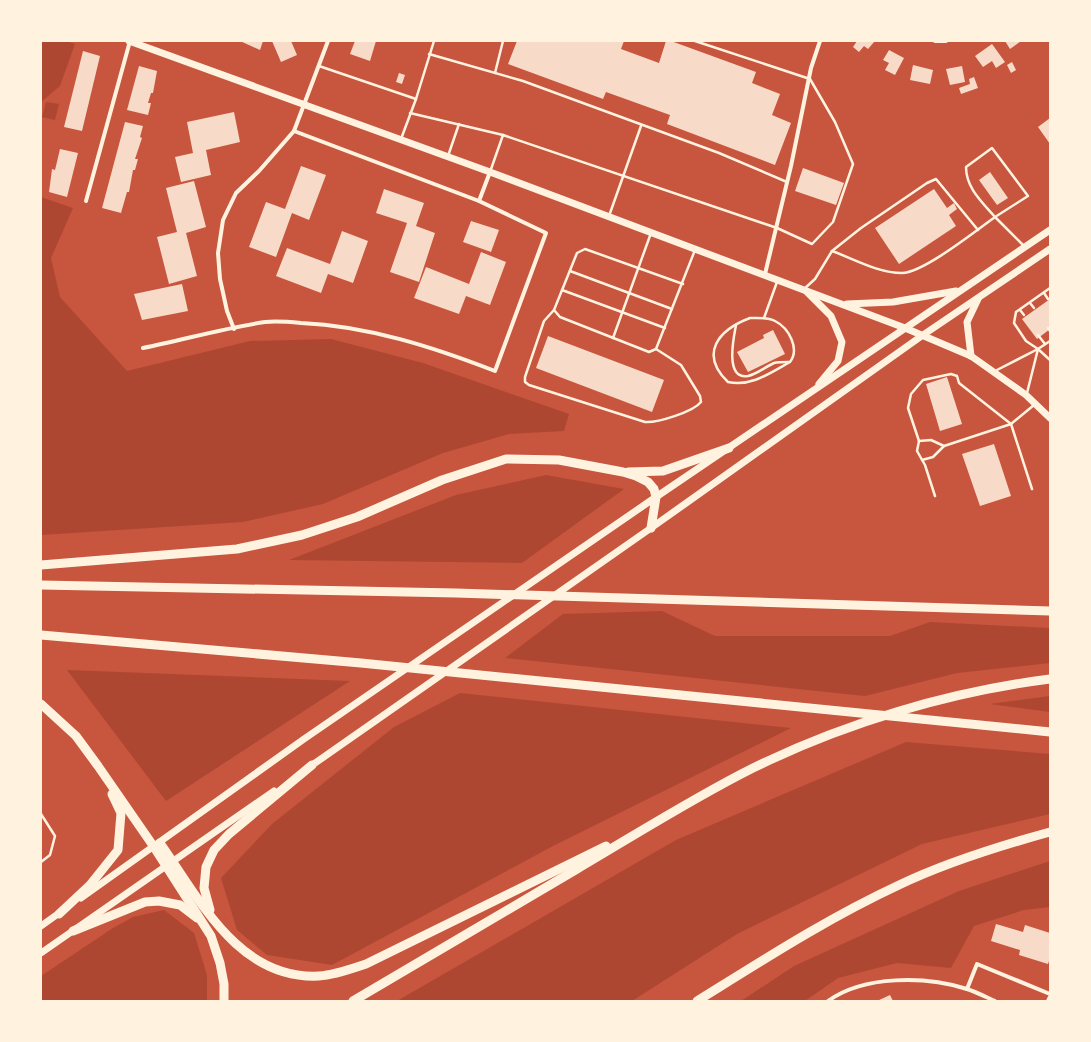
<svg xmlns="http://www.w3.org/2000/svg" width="1091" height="1042" font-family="Quicksand,sans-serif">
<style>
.green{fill:#ae4732}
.building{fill:#f7dbc8}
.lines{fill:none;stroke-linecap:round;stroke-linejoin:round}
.service{stroke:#fff3e0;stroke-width:2.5}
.minor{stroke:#fff3e0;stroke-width:4}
.secondary{stroke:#fff3e0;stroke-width:7}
.motorway{stroke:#fff3e0;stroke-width:9}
</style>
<rect width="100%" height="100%" fill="#c8553d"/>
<g class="green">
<polygon points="41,41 66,41 75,44 60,86 41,102"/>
<polygon points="46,102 59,104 55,120 42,117"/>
<polygon points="41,197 73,208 51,258 60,297 127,371 250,341 331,339 423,363 569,414 564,431 509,434 443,453 323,504 243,522 41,535"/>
<polygon points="546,475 624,489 522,563 289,560 456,495"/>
<polygon points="662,611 715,636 890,636 930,622 1050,628 1050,663 957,673 865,696 505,658 563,614"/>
<polygon points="67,670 350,681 166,801"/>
<polygon points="460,693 791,728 553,846 332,965 267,955 237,930 221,878 272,824 394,727"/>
<polygon points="1050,696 1050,712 990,704"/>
<polygon points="906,742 1050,754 1050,814 922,844 737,934 632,1001 397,1001 676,840"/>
<polygon points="1050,861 1050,907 1024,910 974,926 951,968 897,963 838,978 805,1001 741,1001 794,966 959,891"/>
<polygon points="164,910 194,933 207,975 207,1001 41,1001 41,976 113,928 133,917"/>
</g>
<g class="building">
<polygon points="240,41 263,41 260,50"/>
<polygon points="272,41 291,41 297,55 281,62"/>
<polygon points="355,41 376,41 370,61 350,54"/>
<polygon points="517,41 624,41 621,49 659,63 666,41 671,41 756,72 752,83 780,94 772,115 791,123 775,165 667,124 670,115 606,92 603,99 508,64"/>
<polygon points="857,41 875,41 868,49 864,46 859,52 853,47"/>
<polygon points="1005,41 1021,41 1010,49"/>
<polygon points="992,44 1005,62 996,68 992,61 983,67 975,56"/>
<polygon points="889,50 904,58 895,75 885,70 889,63 883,60"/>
<polygon points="83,51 100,56 82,131 64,127"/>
<polygon points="1012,62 1016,70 1011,73 1007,65"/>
<polygon points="913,65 933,70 930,84 910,80"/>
<polygon points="139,66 157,71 153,93 151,93 148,103 151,103 148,115 127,110"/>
<polygon points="962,66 965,82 950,85 946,69"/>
<polygon points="399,73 405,75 402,84 396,82"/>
<polygon points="974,77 978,88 961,94 959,88 970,84 969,79"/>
<polygon points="234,112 240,142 206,150 211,175 181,182 175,157 193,153 187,122"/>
<polygon points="1050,118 1050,144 1038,127"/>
<polygon points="125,122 143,126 140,137 142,138 135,159 138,159 135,170 133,170 129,192 127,192 121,213 102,208"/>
<polygon points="60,149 78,153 67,197 49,192 52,169 55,170"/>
<polygon points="301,166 326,175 309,220 292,213 276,257 249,247 266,202 285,209"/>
<polygon points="803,168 844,183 836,205 795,191"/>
<polygon points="990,172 1008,198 997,205 979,180"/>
<polygon points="194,181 206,227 186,233 197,276 169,284 157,237 177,232 166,188"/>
<polygon points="384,189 424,203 416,226 435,233 419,282 390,272 407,223 376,213"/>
<polygon points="934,189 947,208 954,203 957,209 949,215 956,226 899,264 875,228"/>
<polygon points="471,221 499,230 491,252 463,242"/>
<polygon points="342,231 368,241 353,283 328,274 321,293 276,276 287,248 330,264"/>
<polygon points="481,252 506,262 490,305 466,296 459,314 414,298 426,267 469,284"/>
<polygon points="182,284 188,311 142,320 134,294"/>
<polygon points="1050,299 1050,329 1037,339 1022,319"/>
<polygon points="773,330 785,354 748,372 737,352 764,338 763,335"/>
<polygon points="548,336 664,380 652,412 536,368"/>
<polygon points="947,377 962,424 940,431 926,384"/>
<polygon points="994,444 1011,496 980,506 962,454"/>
<polygon points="996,924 1023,932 1025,925 1050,933 1050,958 1048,964 1019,955 1020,950 991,941"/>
<polygon points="890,995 893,1001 877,1001"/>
</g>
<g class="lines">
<g class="service">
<polyline points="429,54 523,81 719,153 787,182"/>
<polyline points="319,66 416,99 434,41"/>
<polyline points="495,73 503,41"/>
<polyline points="410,113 503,135 777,228 812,244 833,222 853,164 835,122 810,79 695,41"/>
<polyline points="401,139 416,99"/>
<path d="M 992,148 L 1028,196 L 995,217 C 982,202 966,188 966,167 Z"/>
<polyline points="448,156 459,124"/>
<polyline points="490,172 503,135"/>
<polyline points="609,216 641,126"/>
<path d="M 832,251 C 854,259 878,273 902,273 C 923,273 977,230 995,217 L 1024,246"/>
<polyline points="570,271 672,309"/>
<polyline points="683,284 585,249 577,253 554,310 560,317 649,352 656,349 695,250"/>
<polyline points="1050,288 1016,312 1014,323 1026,341 1038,349 1050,360"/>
<polyline points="804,289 815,279 832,251 861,228 927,183 936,179 978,230"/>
<polyline points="562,290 665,328"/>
<polyline points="1044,293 1048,299"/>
<polyline points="1030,303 1034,308"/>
<path d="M 554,310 L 544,321 L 525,377 L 525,382 L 529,385 L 645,422 C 657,423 693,412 701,402 L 700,396 L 681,365 L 656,349"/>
<polyline points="1020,310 1024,315"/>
<path d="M 750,318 C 759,318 767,317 775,321 C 789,328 800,349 790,362 C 770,373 751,387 728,382 C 699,354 718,330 750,318 Z"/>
<polyline points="764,318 777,282"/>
<path d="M 736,325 C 734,336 724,380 748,376 C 757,374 765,367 774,363 C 778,362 784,362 789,362"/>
<polyline points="1048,328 1050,331"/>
<polyline points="1038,335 1045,344"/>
<polyline points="613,338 651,233"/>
<polyline points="995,371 1038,349 1050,341"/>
<polyline points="1027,393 1038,349"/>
<polyline points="919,441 931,440 944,446 933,457 922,460"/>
<polyline points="944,446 1011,424 1032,489"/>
<polyline points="935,496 925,465 917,451 919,441 908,408 911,394 923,380 951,374 957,376 959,383 1011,424 1034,405"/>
<polyline points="41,814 55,836 50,855 41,862"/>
</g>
<g class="minor">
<polyline points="935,41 946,41"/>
<polyline points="86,201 130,41"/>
<polyline points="479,201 490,172"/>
<polyline points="765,274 791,166 811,68 820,41"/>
<polyline points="234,329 227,311 220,279 218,253 223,220 236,193 259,171 294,131 328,41"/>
<path d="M 143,348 C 183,340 224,328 265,322 C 276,321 290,322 301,323 C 368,326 433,347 495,371 L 546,233 L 479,201 L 294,131"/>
<polyline points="967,989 977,964 1050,994"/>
<path d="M 828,1001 C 864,975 926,976 967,989 C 976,992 986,997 995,1001"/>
<polyline points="1048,1001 1050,997"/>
</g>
<g class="secondary">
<polyline points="129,41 490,172 905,328 971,356 1026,395 1050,418"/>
<polyline points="807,292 831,316 842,342 838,361 819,384"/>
<polyline points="847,304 893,302 956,291"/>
<polyline points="971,356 967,322 978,299"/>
<polyline points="308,768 651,528 923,335 1050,249"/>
<polyline points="81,898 304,739 656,497 1050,230"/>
<polyline points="41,926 62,911"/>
<polyline points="41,953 274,791"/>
</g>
<g class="motorway">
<polyline points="628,472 663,471 729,448"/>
<polyline points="41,565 237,549 302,535 357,517 442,480 506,459 559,460 623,472 636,476 648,482 654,489 656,497 651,528"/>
<polyline points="41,585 456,593 1050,611"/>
<polyline points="41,635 361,663 1050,732"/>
<polyline points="41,704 76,736 98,766 154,847 211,936 220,963 224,984 224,1001"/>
<path d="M 160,843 C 200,900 239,980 319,976 C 335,975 351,969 366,964 L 606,846"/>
<polyline points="210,910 204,888 206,867 214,850 229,834 312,765"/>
<polyline points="59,914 90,885 118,850 121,813 112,794"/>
<polyline points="73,931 145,902 159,901 180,905 197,918"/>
<path d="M 353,1001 C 428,957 502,913 577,869 C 635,835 693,798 753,768 C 845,723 948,692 1050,679"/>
<path d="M 697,1001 C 763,960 828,918 899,885 C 947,862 999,846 1050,832"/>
</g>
</g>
<rect width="1091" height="1042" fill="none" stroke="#fff3e0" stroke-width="84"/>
</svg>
